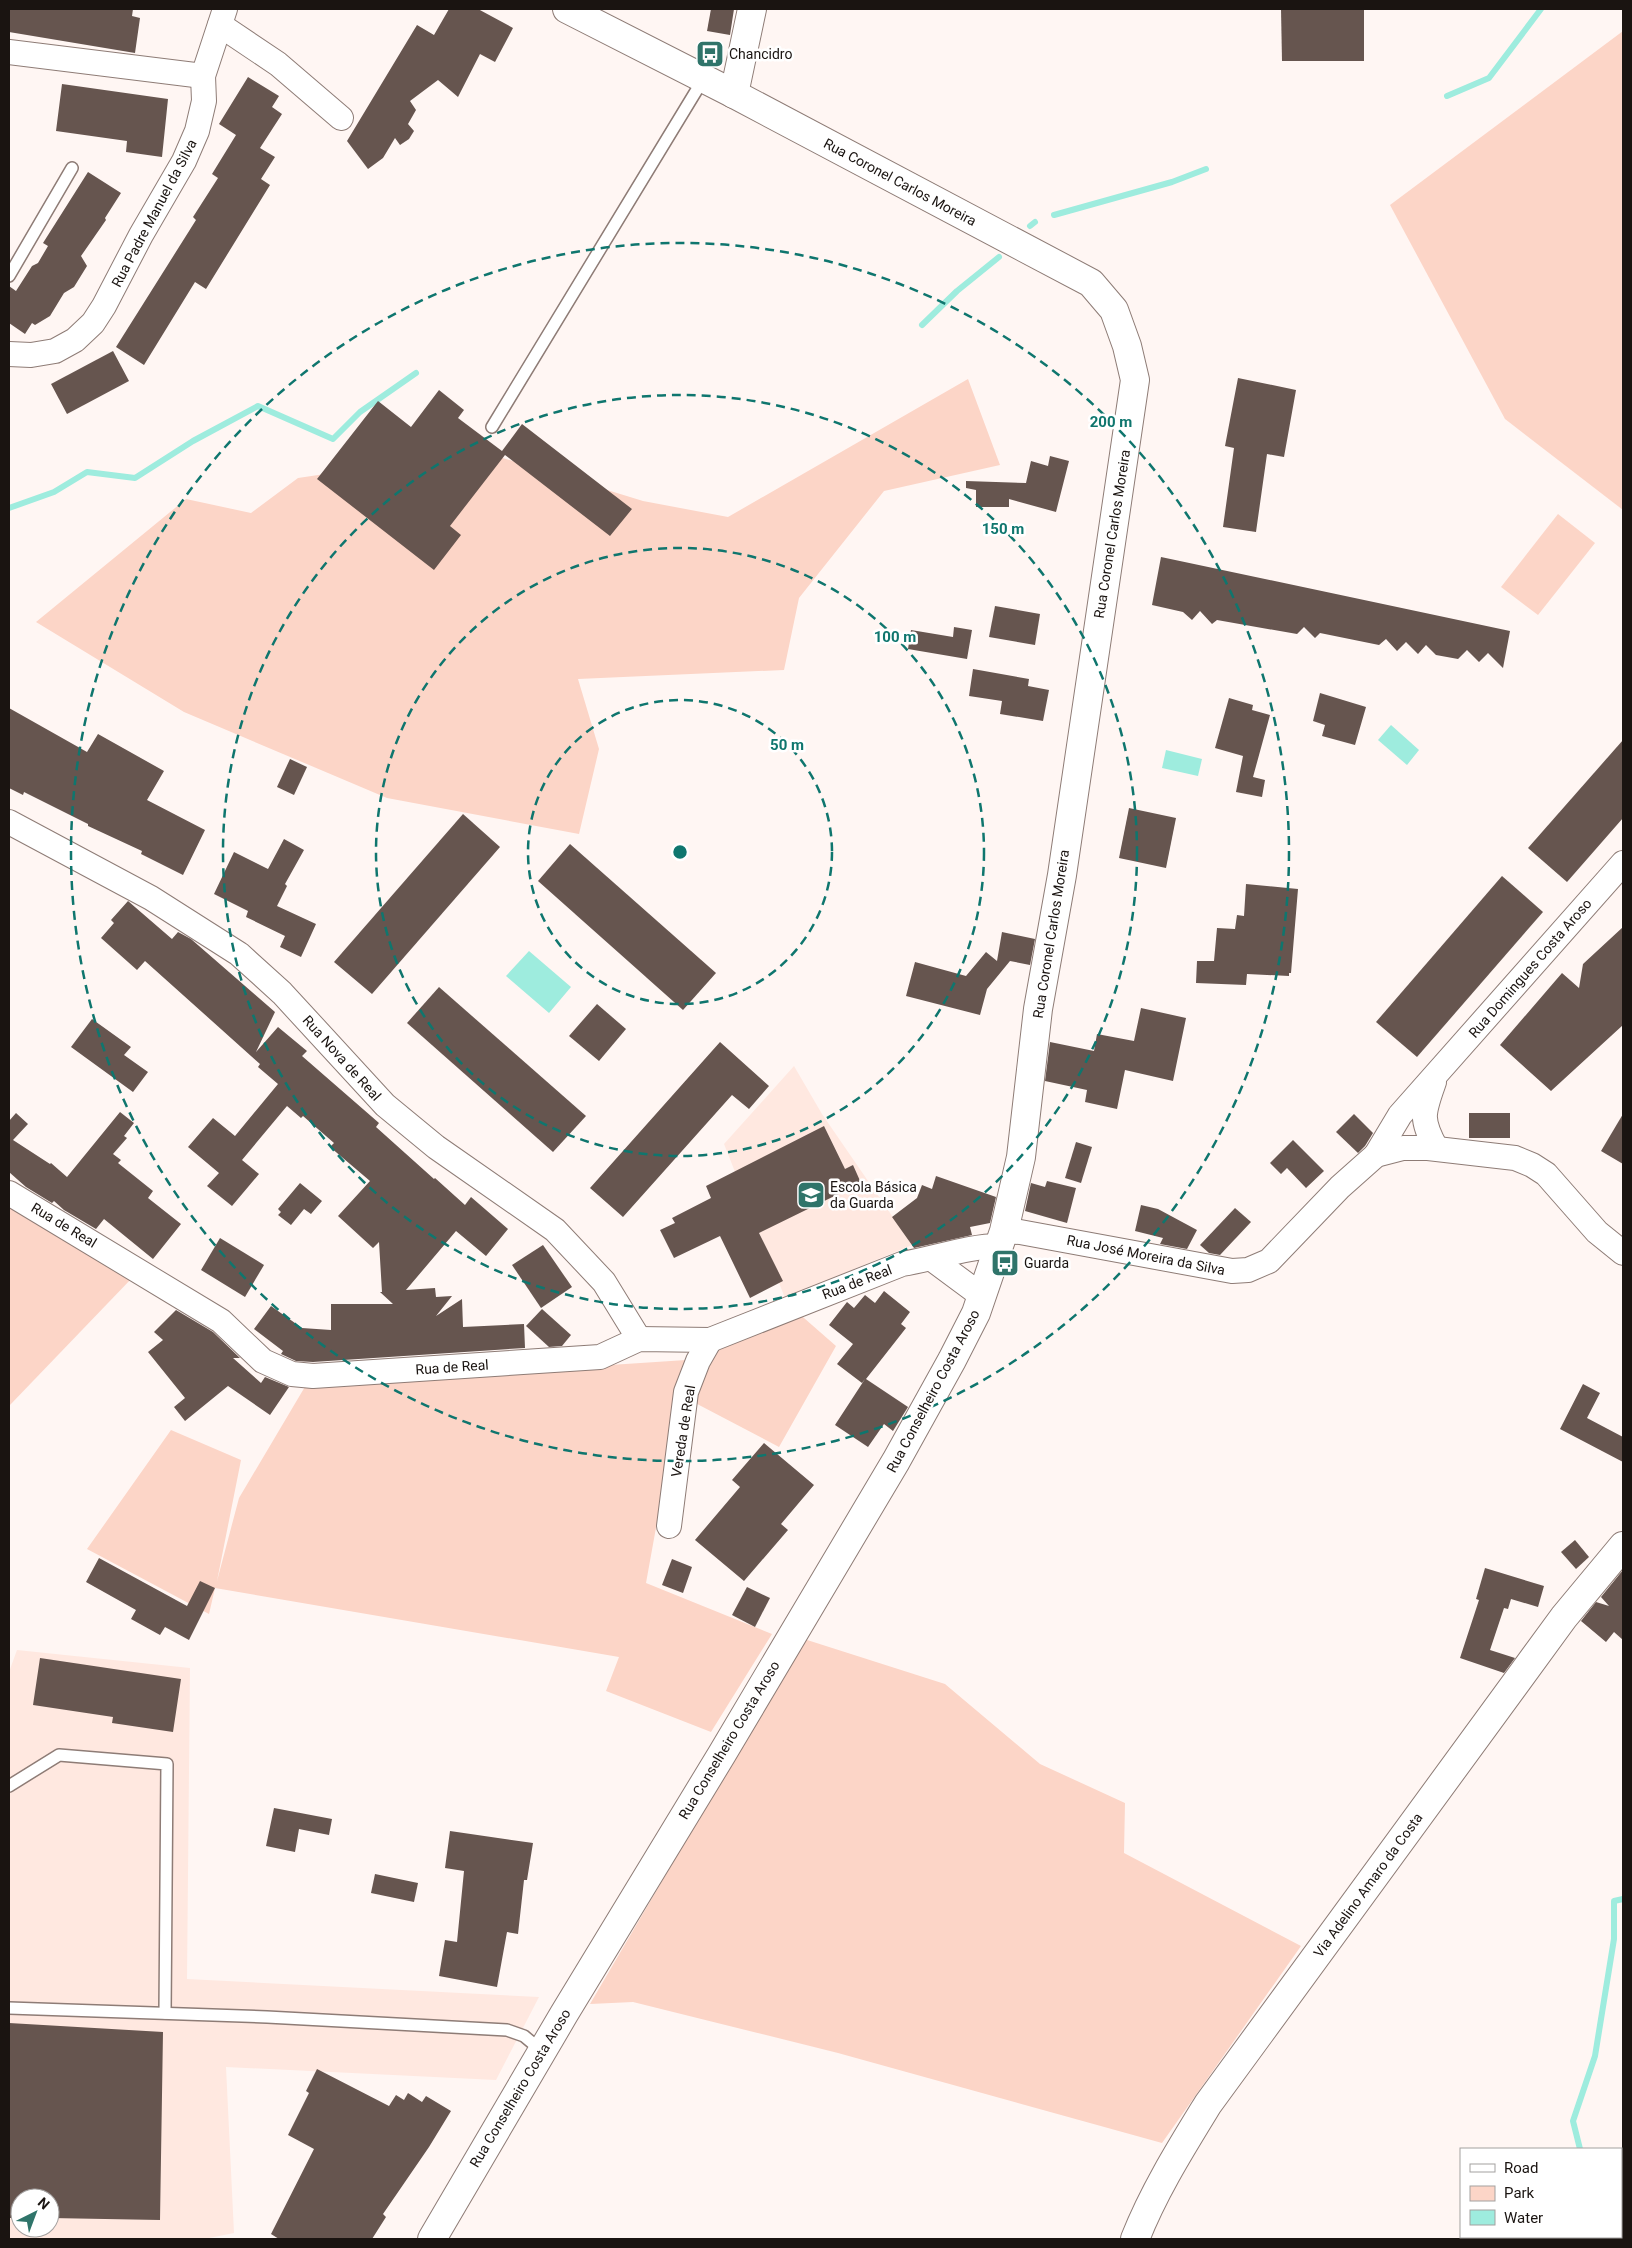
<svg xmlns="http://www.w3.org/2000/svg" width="1632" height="2248" font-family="Roboto,sans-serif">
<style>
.built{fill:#ffe8e0;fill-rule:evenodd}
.green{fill:#fcd5c7}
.water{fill:#9eecde}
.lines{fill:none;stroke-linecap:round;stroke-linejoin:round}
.stream{stroke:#9eecde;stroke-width:6}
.building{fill:#66554f}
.lane-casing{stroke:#8e7c76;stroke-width:14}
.street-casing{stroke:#8e7c76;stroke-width:26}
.secondary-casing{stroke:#8e7c76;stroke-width:30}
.lane{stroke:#fff;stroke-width:11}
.street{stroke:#fff;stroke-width:24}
.secondary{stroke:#fff;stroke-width:28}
.ring{fill:none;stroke:#0f766e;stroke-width:2.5;stroke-dasharray:9 6}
.labels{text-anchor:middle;stroke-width:5;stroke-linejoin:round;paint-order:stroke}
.poi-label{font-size:14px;fill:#1a1411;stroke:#fff;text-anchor:start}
.street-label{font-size:14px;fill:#1a1411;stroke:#fff}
.centre{fill:#0f766e;stroke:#fff;stroke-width:2.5}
.ring-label{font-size:15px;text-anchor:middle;font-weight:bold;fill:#0f766e;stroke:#fff;stroke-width:5;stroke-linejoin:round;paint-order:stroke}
</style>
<rect width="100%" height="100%" fill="#fff6f3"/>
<g class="built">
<polygon points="794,1066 822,1114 912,1245 785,1298 724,1144"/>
<path d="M 17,1650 L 190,1668 L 187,1979 L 539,1997 L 496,2080 L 226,2067 L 234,2233 L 204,2239 L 9,2239 L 9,1672 ZM 20,2198 L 50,2198 L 50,2228 L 20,2228 Z"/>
</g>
<g class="green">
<polygon points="1623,31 1623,510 1505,419 1390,205"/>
<polygon points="968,379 1000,465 884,491 799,598 784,670 578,679 599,749 579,834 387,798 184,712 36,622 186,499 251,513 298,478 480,451 643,501 728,517"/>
<polygon points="1558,514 1595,543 1538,615 1501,587"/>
<polygon points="9,1201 132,1278 9,1406"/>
<polygon points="796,1311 836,1346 779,1447 680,1395 646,1583 772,1634 711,1732 606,1691 619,1657 215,1588 209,1614 87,1549 171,1430 241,1460 217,1581 239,1498 306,1385 686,1360"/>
<polygon points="804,1639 945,1684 1040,1764 1125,1803 1124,1853 1301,1946 1162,2143 838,2053 633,2002 590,2004"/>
</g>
<g class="water">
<polygon points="1391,725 1419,750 1407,765 1378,740"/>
<polygon points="1166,750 1202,759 1198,776 1162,768"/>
<polygon points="529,951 571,987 549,1013 506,976"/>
</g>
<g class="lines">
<g class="stream">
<polyline points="1447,96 1489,78 1541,9"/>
<polyline points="1054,215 1172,182 1206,169"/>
<polyline points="1030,226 1035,222"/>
<polyline points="922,325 957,291 999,257"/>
<polyline points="9,508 54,492 87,472 135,478 193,441 258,406 333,439 360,412 416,373"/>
<polyline points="1580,2149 1573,2121 1595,2056 1614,1939 1614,1901 1623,1899"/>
<polyline points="1606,2237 1606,2239"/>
</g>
</g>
<g class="building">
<polygon points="9,9 133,9 132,16 140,18 135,53 9,32"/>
<polygon points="449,9 478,9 513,28 495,62 480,54 458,97 438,80 410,101 416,110 408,124 414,131 409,139 400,145 395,138 383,158 368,169 347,141 417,25 434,35"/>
<polygon points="711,9 734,9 730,35 707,31"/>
<polygon points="1281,9 1364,9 1364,61 1282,61"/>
<polygon points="248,77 279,96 272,107 282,114 260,148 275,157 261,179 270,185 206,289 195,282 144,365 116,347 196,220 193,217 218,178 212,174 236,135 219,124"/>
<polygon points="62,84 168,99 162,157 126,152 127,141 56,131"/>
<polygon points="88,172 121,193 105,218 106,220 81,256 87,266 74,287 64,293 50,316 35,325 32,323 25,334 9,323 9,286 16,291 32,266 38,263 48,246 43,243"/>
<polygon points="113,351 129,381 67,414 51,384"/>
<polygon points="1238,378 1296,390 1284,457 1267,454 1256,532 1223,527 1234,448 1225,446"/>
<polygon points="439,390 464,410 458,418 502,451 522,424 632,509 610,536 505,455 450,526 461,535 434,570 317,479 378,401 411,427"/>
<polygon points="1050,456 1069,461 1056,512 1009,499 1009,507 976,507 976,490 966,488 966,481 1026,483 1031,461 1048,466"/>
<polygon points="1161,557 1510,631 1503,668 1488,653 1479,662 1467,650 1458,659 1436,655 1426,645 1418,654 1406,642 1397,651 1386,639 1379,645 1320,633 1315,638 1304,627 1297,634 1217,620 1212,624 1200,611 1192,620 1183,612 1152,605"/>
<polygon points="995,606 1040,614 1035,645 989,637"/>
<polygon points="954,627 972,630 967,659 908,649 911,630 953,637"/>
<polygon points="973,669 1029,679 1028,686 1049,690 1043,721 1000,714 1002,701 969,696"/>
<polygon points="1320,693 1366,707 1355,745 1322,736 1325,725 1313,721"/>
<polygon points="1229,698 1253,705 1252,710 1270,715 1253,777 1265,780 1262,797 1236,792 1243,756 1215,748"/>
<polygon points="9,708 87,752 98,734 164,771 147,800 205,830 183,875 141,854 142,851 88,826 88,824 24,792 23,795 9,788"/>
<polygon points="1623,740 1623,818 1567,882 1528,848"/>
<polygon points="290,759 307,767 294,795 277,787"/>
<polygon points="1129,808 1176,818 1166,868 1119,858"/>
<polygon points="463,814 500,847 372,994 334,962"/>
<polygon points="284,839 304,850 285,884 287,886 277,906 316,924 301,957 280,947 285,936 246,917 248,911 214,894 234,852 268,869"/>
<polygon points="570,844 716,973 683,1010 538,881"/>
<polygon points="1502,876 1543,912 1417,1057 1376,1022"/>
<polygon points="1246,884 1298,889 1291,973 1289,973 1289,976 1247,974 1246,985 1196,983 1197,961 1214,961 1217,928 1235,929 1237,915 1244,916"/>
<polygon points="128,901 172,939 178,932 191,939 275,1012 256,1052 278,1027 307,1051 302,1056 379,1123 376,1127 434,1179 435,1178 465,1205 471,1197 508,1229 486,1256 456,1231 406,1290 435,1288 436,1297 452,1296 436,1316 462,1299 463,1327 524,1324 525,1348 313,1362 296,1361 281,1354 283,1351 254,1329 271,1306 302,1328 331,1330 331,1304 393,1304 380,1292 382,1292 379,1242 373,1248 338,1216 370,1181 330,1147 334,1143 303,1116 301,1118 287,1106 242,1160 259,1174 232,1206 207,1186 219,1173 188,1147 213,1118 235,1136 278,1084 258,1067 260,1064 145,961 137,970 101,938 114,923 111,920"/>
<polygon points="1623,927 1623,1025 1551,1091 1500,1045 1562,973 1579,988 1583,964"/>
<polygon points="1002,932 1035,939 1030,965 1010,961 987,989 980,1015 906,996 915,962 966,976 986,952 997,961"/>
<polygon points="439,987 586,1116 553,1152 407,1023"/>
<polygon points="597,1004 626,1029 599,1061 569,1036"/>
<polygon points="1141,1008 1186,1018 1173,1081 1125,1070 1117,1109 1085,1102 1087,1090 1045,1081 1050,1042 1094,1051 1097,1034 1134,1041"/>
<polygon points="92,1019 131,1047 124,1055 148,1072 133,1092 71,1047"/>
<polygon points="720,1042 769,1086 749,1109 732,1095 623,1217 590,1188"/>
<polygon points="120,1112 134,1123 124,1136 127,1138 113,1154 121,1160 118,1163 153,1191 148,1198 181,1224 153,1259 104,1219 96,1229 64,1210 54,1201 52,1203 26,1187 9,1172 9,1121 16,1113 28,1124 13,1140 50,1164 51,1163 67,1177"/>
<rect x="1469" y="1113" width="41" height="25"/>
<polygon points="1354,1114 1373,1133 1365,1146 1358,1153 1336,1132"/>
<polygon points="1623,1114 1623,1164 1601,1151"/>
<polygon points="824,1126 845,1169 853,1165 861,1183 759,1233 783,1281 750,1298 720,1236 674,1258 660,1230 675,1223 672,1218 711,1198 706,1186"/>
<polygon points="1293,1140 1324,1171 1306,1188 1287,1168 1281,1174 1270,1163"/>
<polygon points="1076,1142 1092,1147 1081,1183 1065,1178"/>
<polygon points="936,1176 996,1197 990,1223 970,1227 972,1235 914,1248 892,1217 917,1198 922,1185 932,1189"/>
<polygon points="1047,1181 1076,1188 1067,1223 1025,1211 1031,1183 1045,1187"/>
<polygon points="300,1183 322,1201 311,1214 304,1209 291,1225 278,1215 281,1212 278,1209"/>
<polygon points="1141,1205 1158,1209 1197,1230 1187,1249 1160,1244 1163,1238 1135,1231"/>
<polygon points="1235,1208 1251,1222 1220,1255 1209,1253 1200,1245"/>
<polygon points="220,1238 264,1265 245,1297 201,1270"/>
<polygon points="543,1245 572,1287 541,1308 512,1265"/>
<polygon points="884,1291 910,1312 901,1324 906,1328 866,1379 908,1407 893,1431 884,1424 868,1447 835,1425 865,1379 862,1383 837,1364 853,1344 829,1325 847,1302 854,1308 865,1295 875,1303"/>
<polygon points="542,1309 571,1335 562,1346 549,1347 526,1326"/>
<polygon points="176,1310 213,1332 240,1358 233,1358 261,1383 265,1377 289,1387 270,1415 228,1386 185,1421 174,1407 185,1398 148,1352 163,1340 154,1332"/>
<polygon points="1583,1384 1600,1393 1587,1418 1623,1437 1623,1462 1560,1429"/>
<polygon points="764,1443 814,1485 781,1524 788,1530 744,1581 695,1540 740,1487 732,1480"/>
<polygon points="1575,1540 1589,1557 1576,1569 1561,1552"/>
<polygon points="99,1558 187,1606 200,1581 215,1588 189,1640 165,1627 160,1635 131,1619 136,1610 86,1582"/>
<polygon points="672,1559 692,1567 683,1593 662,1585"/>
<polygon points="1485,1568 1544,1586 1538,1607 1511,1599 1508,1609 1504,1608 1490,1650 1515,1658 1504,1673 1460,1658 1479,1600 1476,1599"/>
<polygon points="1623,1570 1623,1640 1614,1632 1606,1642 1581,1621 1596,1602 1609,1606 1601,1597"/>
<polygon points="747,1587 770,1598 755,1627 732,1615"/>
<polygon points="40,1658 181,1679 173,1732 112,1723 113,1717 33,1705"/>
<polygon points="274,1808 332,1819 329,1835 299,1829 295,1852 266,1846"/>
<polygon points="450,1831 533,1843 527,1880 524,1880 518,1934 507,1932 497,1987 439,1976 445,1940 457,1942 464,1871 445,1868"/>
<polygon points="375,1874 418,1883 414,1902 371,1893"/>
<polygon points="9,2023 163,2032 160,2220 50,2218 50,2198 20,2198 20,2218 9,2218"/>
<polygon points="317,2069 389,2106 396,2095 404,2100 408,2093 422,2102 426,2096 451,2111 429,2147 383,2214 386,2217 372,2239 279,2239 271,2234 314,2149 288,2135 309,2093 306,2091"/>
</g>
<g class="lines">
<defs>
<g id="lane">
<polyline points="9,276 72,168"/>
<polyline points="492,427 704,78"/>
<polyline points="9,1786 59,1755 167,1764 165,2013"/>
<polyline points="9,2008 267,2017 507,2030 524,2036 542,2051"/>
</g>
<g id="street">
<polyline points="220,25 278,64 341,118"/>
<polyline points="9,52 203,76"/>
<polyline points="9,354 31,355 55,351 75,340 93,323 104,306 141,235 184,161 197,131 204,101 203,76 225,9"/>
<polyline points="9,822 151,898 239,954 282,993 385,1105 436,1147 555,1230 604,1282 639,1339"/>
<path d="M 1434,1082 C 1423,1113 1420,1119 1436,1148"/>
<polyline points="1376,1155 1400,1115 1623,863"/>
<path d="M 9,1193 L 221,1321 L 263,1361 L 292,1374 L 313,1376 L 600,1357 L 639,1339 L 710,1340 L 902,1264 C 934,1259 968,1246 999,1246"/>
<polyline points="1004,1231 1020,1232 1232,1271 1248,1270 1269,1261 1340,1187 1376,1155 1403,1148 1428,1148 1515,1158 1532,1165 1546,1174 1597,1232 1623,1253"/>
<polyline points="932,1259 982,1296"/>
<polyline points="669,1526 686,1392 698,1361 710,1340"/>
</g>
<g id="secondary">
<polyline points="734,94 752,9"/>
<polyline points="432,2239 564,2014 722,1754 896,1461 952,1360 976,1313 1004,1231 1021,1157 1038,1009 1062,875 1135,380 1127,346 1114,310 1091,283 734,94 567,9"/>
<path d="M 1135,2239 C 1154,2191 1181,2148 1208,2104 L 1564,1617 L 1623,1546"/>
</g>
</defs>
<use href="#lane" class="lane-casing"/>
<use href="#street" class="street-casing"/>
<use href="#secondary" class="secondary-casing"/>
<use href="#lane" class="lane"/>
<use href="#street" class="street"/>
<use href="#secondary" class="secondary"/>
</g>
<g class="ring">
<circle cx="680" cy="852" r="152"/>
<circle cx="680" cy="852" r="304"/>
<circle cx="680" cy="852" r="457"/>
<circle cx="680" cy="852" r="609"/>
</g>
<defs>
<symbol id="bus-square" viewBox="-11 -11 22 22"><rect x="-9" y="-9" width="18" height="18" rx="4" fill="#2f746a" stroke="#fff"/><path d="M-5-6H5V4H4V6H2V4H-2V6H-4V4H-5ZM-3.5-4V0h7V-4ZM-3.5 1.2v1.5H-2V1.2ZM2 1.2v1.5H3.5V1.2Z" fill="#fff"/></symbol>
<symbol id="school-square" viewBox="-11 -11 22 22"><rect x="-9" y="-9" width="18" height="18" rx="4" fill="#2f746a" stroke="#fff"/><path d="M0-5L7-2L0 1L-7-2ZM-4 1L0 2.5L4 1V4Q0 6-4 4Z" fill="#fff"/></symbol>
</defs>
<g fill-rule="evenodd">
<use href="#bus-square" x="694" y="38" width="32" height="32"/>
<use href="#school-square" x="795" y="1179" width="32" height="32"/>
<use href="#bus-square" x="989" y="1247" width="32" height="32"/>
</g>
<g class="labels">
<g class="poi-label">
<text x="729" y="59">Chancidro</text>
<text x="830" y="1192">Escola Básica<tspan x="830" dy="16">da Guarda</tspan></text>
<text x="1024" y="1268">Guarda</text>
</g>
<g class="street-label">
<text transform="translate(900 182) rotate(28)" y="5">Rua Coronel Carlos Moreira</text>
<text transform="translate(154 213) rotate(-62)" y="5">Rua Padre Manuel da Silva</text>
<text transform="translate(1112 534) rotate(-81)" y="5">Rua Coronel Carlos Moreira</text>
<text transform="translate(1051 934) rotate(-81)" y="5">Rua Coronel Carlos Moreira</text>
<text transform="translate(1530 968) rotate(-49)" y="5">Rua Domingues Costa Aroso</text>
<text transform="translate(342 1058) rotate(48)" y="5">Rua Nova de Real</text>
<text transform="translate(64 1225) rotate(31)" y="5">Rua de Real</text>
<text transform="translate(1146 1255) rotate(11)" y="5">Rua José Moreira da Silva</text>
<text transform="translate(857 1282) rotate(-21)" y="5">Rua de Real</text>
<text transform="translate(452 1367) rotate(-4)" y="5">Rua de Real</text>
<text transform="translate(933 1391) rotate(-62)" y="5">Rua Conselheiro Costa Aroso</text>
<text transform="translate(683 1431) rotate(-81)" y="5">Vereda de Real</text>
<text transform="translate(729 1740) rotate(-59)" y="5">Rua Conselheiro Costa Aroso</text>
<text transform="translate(1368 1885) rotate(-54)" y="5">Via Adelino Amaro da Costa</text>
<text transform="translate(520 2088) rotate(-59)" y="5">Rua Conselheiro Costa Aroso</text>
</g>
</g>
<circle cx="680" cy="852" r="8" class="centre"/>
<g class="ring-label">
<text x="1111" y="427">200 m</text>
<text x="1003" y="534">150 m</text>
<text x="895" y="642">100 m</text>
<text x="787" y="750">50 m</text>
</g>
<rect width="1632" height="2248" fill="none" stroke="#1a1411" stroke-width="20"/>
<rect x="1460" y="2148" width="162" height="90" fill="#ffffff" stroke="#a3a1a0"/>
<rect x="1470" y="2164" width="25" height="8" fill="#ffffff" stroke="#a3a1a0"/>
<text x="1504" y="2173" font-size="15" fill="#1a1411">Road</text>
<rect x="1470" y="2186" width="25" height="15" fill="#fcd5c7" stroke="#a3a1a0"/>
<text x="1504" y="2198" font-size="15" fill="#1a1411">Park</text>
<rect x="1470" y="2210" width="25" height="15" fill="#9eecde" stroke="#a3a1a0"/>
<text x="1504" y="2223" font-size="15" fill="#1a1411">Water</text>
<g transform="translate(35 2213) rotate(42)"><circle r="24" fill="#ffffff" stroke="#a3a1a0"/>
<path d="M0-4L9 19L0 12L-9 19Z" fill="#2f746a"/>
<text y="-8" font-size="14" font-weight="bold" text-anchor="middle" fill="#1a1411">N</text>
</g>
</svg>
